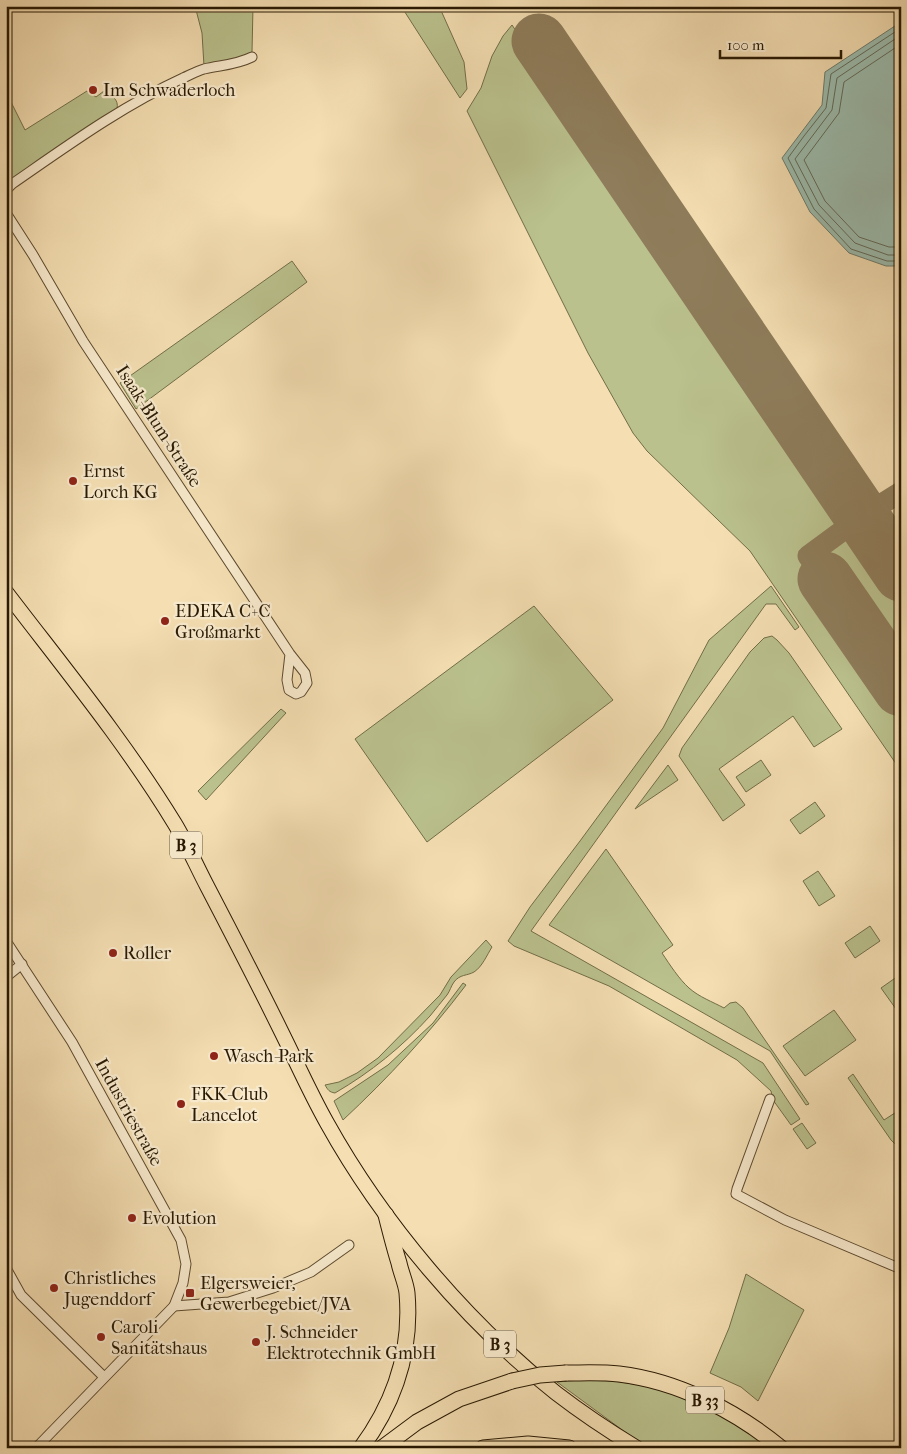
<svg xmlns="http://www.w3.org/2000/svg" width="907" height="1454" font-family="'IM FELL French Canon',serif">
<style>
.green{fill:#bac18d;stroke:#726d48}
.water{fill:#9cbcae;stroke:#6e7b6a}
.lines{fill:none;stroke-linecap:round;stroke-linejoin:round}
.shore{stroke:#626a58;stroke-width:1}
.taxiway{stroke:#8e7c5a;stroke-width:21}
.runway{stroke:#8e7c5a;stroke-width:55}
.minor-casing{stroke:#5c4a2f;stroke-width:11}
.primary-casing{stroke:#291903;stroke-width:16}
.trunk-casing{stroke:#291903;stroke-width:17}
.minor{stroke:#f8eacd;stroke-width:9}
.primary{stroke:#f4deb2;stroke-width:14}
.trunk{stroke:#f4deb2;stroke-width:15}
.trunk-bridge-casing{stroke:#291903;stroke-width:17;stroke-linecap:butt}
.trunk-bridge{stroke:#f4deb2;stroke-width:15}
.poi-dot{fill:#8f2418;stroke:#f8eacd;stroke-width:2}
.labels{text-anchor:middle;stroke-width:4.5;stroke-linejoin:round;paint-order:stroke}
.shield{fill:#f8eacd;stroke:#675840;stroke-width:1}
.shield-label{font-size:16px;font-weight:bold;fill:#291903}
.poi-label{font-size:18px;fill:#291903;stroke:#f8eacd;text-anchor:start}
.street-label{font-size:18px;fill:#291903;stroke:#f8eacd}
</style>
<rect width="100%" height="100%" fill="#f4deb2"/>
<filter id="stains"><feTurbulence type="fractalNoise" baseFrequency=".004" numOctaves="4"/><feColorMatrix values="0 0 0 0 .2 0 0 0 0 .09 0 0 0 0 .02 0 0 0 .5 -.17"/></filter>
<radialGradient id="worn" r=".72"><stop offset=".6" stop-color="#630" stop-opacity="0"/><stop offset="1" stop-color="#630" stop-opacity=".3"/></radialGradient>
<g class="green">
<polygon points="195,6 253,6 252,52 234,60 204,66 202,33"/>
<polygon points="401,6 439,6 464,62 467,89 460,98"/>
<polygon points="512,25 748,373 901,592 901,771 750,551 647,451 633,433 588,353 467,111 481,88 492,56 503,36"/>
<path d="M 87,91 L 96,97 L 104,91 C 112,96 119,99 117,109 L 6,184 L 6,92 L 25,130 Z"/>
<polygon points="292,261 307,282 136,409 120,383"/>
<polygon points="771,586 799,627 795,630 776,604 766,604 531,931 763,1063 800,1119 791,1125 773,1100 771,1091 737,1060 609,986 514,946 508,941 530,907 580,841 663,728 709,640"/>
<polygon points="534,606 613,700 427,842 355,739"/>
<polygon points="772,636 777,640 789,653 842,729 814,747 793,716 719,769 745,805 723,821 679,756 682,748 750,652 764,638"/>
<polygon points="281,709 286,713 206,800 198,791"/>
<polygon points="761,760 771,775 746,792 736,777"/>
<polygon points="668,765 678,780 635,809"/>
<polygon points="815,802 825,816 800,834 790,820"/>
<path d="M 606,849 L 673,945 L 662,953 C 670,965 679,979 689,988 C 699,997 713,1002 724,1008 L 730,1003 L 736,1002 L 743,1008 L 809,1104 L 806,1105 L 770,1051 L 549,925 Z"/>
<polygon points="818,871 835,896 819,906 803,881"/>
<polygon points="870,926 880,941 855,958 845,943"/>
<path d="M 486,940 L 492,947 C 487,955 482,967 474,972 C 467,976 460,974 454,982 C 451,986 450,991 447,995 C 441,1002 436,1009 430,1016 C 402,1047 371,1072 335,1093 C 329,1092 328,1090 325,1085 L 339,1082 L 357,1073 L 378,1058 L 440,995 L 451,977 Z"/>
<polygon points="901,974 901,1016 881,988"/>
<path d="M 463,983 L 466,985 C 429,1034 388,1078 343,1120 L 334,1101 L 388,1065 L 433,1023 Z"/>
<polygon points="834,1010 856,1040 805,1076 783,1046"/>
<polygon points="853,1074 884,1120 901,1109 901,1150 891,1140 848,1078"/>
<polygon points="802,1123 816,1143 807,1149 793,1129"/>
<polygon points="746,1274 804,1310 758,1401 741,1387 710,1373 729,1328"/>
<polygon points="580,1380 613,1381 655,1387 696,1401 741,1424 771,1448 650,1448 640,1443 557,1382"/>
</g>
<polygon class="water" points="901,22 901,266 886,266 849,253 810,212 782,158 822,105 825,72"/>
<g class="lines">
<g class="shore">
<polyline points="901,28 831,74 826,108 804,136 788,158 814,209 851,249 887,261 901,261"/>
<polyline points="901,35 837,78 832,110 795,159 819,205 855,243 888,255 901,255"/>
<polyline points="901,44 844,82 839,113 804,160 825,201 859,237 889,247 901,247"/>
</g>
<polyline class="taxiway" points="825,579 808,556 861,517 901,492"/>
<g class="runway">
<polyline points="539,41 901,574"/>
<polyline points="825,579 901,689"/>
</g>
<defs>
<g id="minor">
<path d="M 6,190 L 12,184 C 67,146 122,106 183,78 C 190,75 197,71 204,69 C 221,65 236,65 252,57"/>
<polyline points="6,213 33,255 83,341 290,654 305,673 307,683 301,692 296,694 289,690 287,680 290,654"/>
<polyline points="6,941 72,1042 181,1240 186,1264 183,1283 174,1306 36,1448"/>
<polyline points="6,977 22,964"/>
<polyline points="770,1099 737,1189 736,1194 785,1220 901,1269"/>
<polyline points="6,1268 21,1295 104,1377"/>
<polyline points="174,1306 229,1302 273,1288 311,1272 349,1245"/>
</g>
<path id="primary" d="M 6,592 C 64,668 125,742 175,824 C 187,844 196,865 207,886 C 232,934 257,982 281,1031 C 296,1061 310,1093 327,1123 C 382,1222 466,1322 556,1393 C 582,1413 609,1431 637,1448"/>
<g id="trunk">
<path d="M 566,1373 C 583,1373 602,1372 619,1374 C 678,1381 736,1411 781,1448"/>
<path d="M 361,1448 C 395,1402 412,1351 407,1293 C 406,1283 401,1273 399,1263 C 394,1247 390,1231 386,1215"/>
<polyline points="382,1448 417,1422 459,1399 512,1381"/>
<polyline points="483,1448 528,1444 569,1448"/>
</g>
</defs>
<use href="#minor" class="minor-casing"/>
<use href="#primary" class="primary-casing"/>
<use href="#trunk" class="trunk-casing"/>
<use href="#minor" class="minor"/>
<use href="#primary" class="primary"/>
<use href="#trunk" class="trunk"/>
<defs>
<polyline id="trunk-bridge" points="512,1381 540,1375 566,1373"/>
</defs>
<use href="#trunk-bridge" class="trunk-bridge-casing"/>
<use href="#trunk-bridge" class="trunk-bridge"/>
</g>
<g class="poi-dot">
<circle cx="93" cy="90" r="5"/>
<circle cx="73" cy="481" r="5"/>
<circle cx="165" cy="621" r="5"/>
<circle cx="113" cy="953" r="5"/>
<circle cx="214" cy="1056" r="5"/>
<circle cx="181" cy="1104" r="5"/>
<circle cx="132" cy="1218" r="5"/>
<circle cx="54" cy="1288" r="5"/>
<rect x="185" y="1288" width="10" height="10" rx="2.5"/>
<circle cx="101" cy="1337" r="5"/>
<circle cx="256" cy="1342" r="5"/>
</g>
<g class="labels">
<g class="shield">
<rect x="170" y="831.5" width="32" height="27" rx="4"/>
<rect x="484" y="1330.5" width="32" height="27" rx="4"/>
<rect x="686" y="1386.5" width="38" height="27" rx="4"/>
</g>
<g class="shield-label">
<text x="186" y="851">B 3</text>
<text x="500" y="1350">B 3</text>
<text x="705" y="1406">B 33</text>
</g>
<g class="poi-label">
<text x="103" y="96">Im Schwaderloch</text>
<text x="83" y="477">Ernst<tspan x="83" dy="21">Lorch KG</tspan></text>
<text x="175" y="617">EDEKA C+C<tspan x="175" dy="21">Großmarkt</tspan></text>
<text x="123" y="959">Roller</text>
<text x="224" y="1062">Wasch-Park</text>
<text x="191" y="1100">FKK-Club<tspan x="191" dy="21">Lancelot</tspan></text>
<text x="142" y="1224">Evolution</text>
<text x="64" y="1284">Christliches<tspan x="64" dy="21">Jugenddorf</tspan></text>
<text x="200" y="1289">Elgersweier,<tspan x="200" dy="21">Gewerbegebiet/JVA</tspan></text>
<text x="111" y="1333">Caroli<tspan x="111" dy="21">Sanitätshaus</tspan></text>
<text x="266" y="1338">J. Schneider<tspan x="266" dy="21">Elektrotechnik GmbH</tspan></text>
</g>
<g class="street-label">
<text transform="translate(159 426) rotate(57)" y="6">Isaak-Blum-Straße</text>
<text transform="translate(129 1112) rotate(61)" y="6">Industriestraße</text>
</g>
</g>
<rect width="907" height="1454" fill="none" stroke="#f4deb2" stroke-width="25"/>
<rect x="8" y="8" width="892" height="1439" fill="none" stroke="#291903" stroke-width="2.5"/>
<rect x="12" y="12" width="882" height="1429" fill="none" stroke="#291903"/>
<path d="M720 50v8h121v-8" fill="none" stroke="#291903" stroke-width="2.5"/>
<text x="727" y="50" font-size="15" fill="#291903" stroke="#f8eacd" stroke-width="4" paint-order="stroke">100 m</text>
<rect width="100%" height="100%" filter="url(#stains)"/>
<rect width="100%" height="100%" fill="url(#worn)"/>
</svg>
